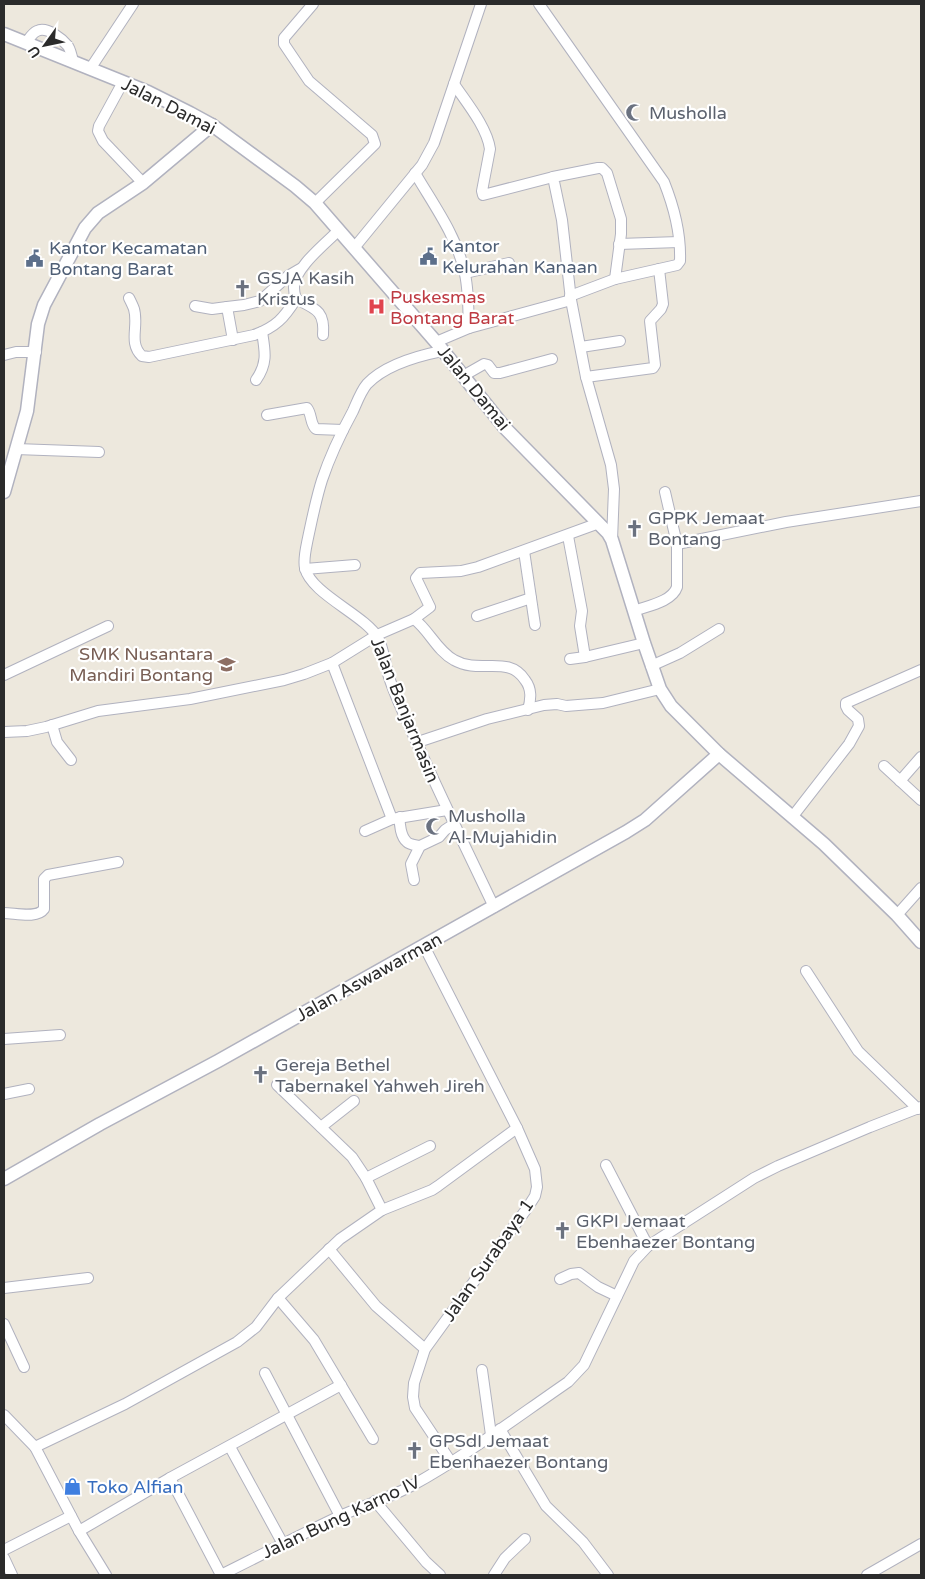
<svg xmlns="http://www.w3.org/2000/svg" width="925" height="1579" font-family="'Varela Round',sans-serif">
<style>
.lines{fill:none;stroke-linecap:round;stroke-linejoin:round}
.minor-casing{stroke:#b1b2bf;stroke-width:12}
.tertiary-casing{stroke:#b1b2bf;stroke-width:15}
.minor{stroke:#fff;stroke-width:10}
.tertiary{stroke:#fff;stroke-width:12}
.labels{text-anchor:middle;stroke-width:4.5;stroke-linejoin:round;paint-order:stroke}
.street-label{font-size:18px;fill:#2b2b2b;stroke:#fff}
.worship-label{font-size:18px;fill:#5b616d;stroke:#fff;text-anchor:start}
.service-label{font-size:18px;fill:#4e5e75;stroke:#fff;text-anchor:start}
.health-label{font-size:18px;fill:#be3a42;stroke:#fff;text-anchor:start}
.education-label{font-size:18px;fill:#785e54;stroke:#fff;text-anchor:end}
.shop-label{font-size:18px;fill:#366cbe;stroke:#fff;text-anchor:start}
</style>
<rect width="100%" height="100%" fill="#ede8dd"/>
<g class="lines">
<defs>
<g id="minor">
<polyline points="313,4 284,38 284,44 309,81 372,135 375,144 315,203"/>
<path d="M 539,4 L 664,182 C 674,207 681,234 680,261 L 677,265 L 615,279 L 570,296"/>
<path d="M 26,43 C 29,39 32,33 37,31 C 47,26 62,39 68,46 C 71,51 72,57 73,62"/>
<polyline points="90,69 133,4"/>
<polyline points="123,82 99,126 98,131 103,141 143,183"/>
<path d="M 454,84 C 466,102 487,127 490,149 L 482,191 L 483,195 L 553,177"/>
<path d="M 415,173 C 433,204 456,235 464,270 C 469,288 468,309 469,328"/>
<polyline points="619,244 679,242"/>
<polyline points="354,248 422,165 434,143 481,4"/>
<polyline points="465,273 509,263"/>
<path d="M 129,298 C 131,302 133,306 134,309 C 139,326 128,343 142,356 L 149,357 L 254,335 C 276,327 284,318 296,299 C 295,296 294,292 294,288 C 293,269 326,243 339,230"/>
<path d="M 296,299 C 316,309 325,311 323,335"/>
<polyline points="195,306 212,309 227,307 233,340"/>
<polyline points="227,307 244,305 260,301 288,276 300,269"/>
<polyline points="436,342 469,328 571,300"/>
<polyline points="581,347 620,341"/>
<path d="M 442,351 C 417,356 385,365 367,384 C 361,391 357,402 353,411 C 341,433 330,456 322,480 C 316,499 312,519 308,538 C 306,548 303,559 305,568 C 311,594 365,615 378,638 C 384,649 385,665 389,677 C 394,693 401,708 408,723 C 435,785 465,846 494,907"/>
<polyline points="4,355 16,352 36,352"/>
<polyline points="463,376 484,364 488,365 494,373 500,373 552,359"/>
<polyline points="586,377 653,368 655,365 650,321 661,309 663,304 659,269"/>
<path d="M 256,380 C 268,363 265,351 262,332"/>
<path d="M 267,415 L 307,408 C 312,414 310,424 316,429 L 343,430"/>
<polyline points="16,449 99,452"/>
<polyline points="568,536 582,611 580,626 585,657"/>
<polyline points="612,540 614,489 611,465 586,377 571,300 562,220 553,177 598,168 602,168 607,173 621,219 621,234 615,279"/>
<polyline points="677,544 786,522 921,501"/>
<polyline points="524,551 535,625"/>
<polyline points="305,569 355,565"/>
<path d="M 634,611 C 647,606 672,602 677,587 L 677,544 L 665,492"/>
<polyline points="477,616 531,598"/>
<polyline points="414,619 430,607 416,578 420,573 461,571 478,567 599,523"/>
<polyline points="570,659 585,657 644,643"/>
<polyline points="332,663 392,819 447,810"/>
<polyline points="651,666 680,653 719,629"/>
<polyline points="4,675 108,626"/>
<polyline points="52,725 57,742 71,760"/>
<path d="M 4,732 L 27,731 L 46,727 L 98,711 L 190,699 L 284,680 L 304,674 L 332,663 L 377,635 L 414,619 C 429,630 437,651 454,660 C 480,675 508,654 525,680 C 532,689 531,699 528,710"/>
<polyline points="418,742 487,719 544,705 557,704 566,706 603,703 660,689"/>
<polyline points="884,766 921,800"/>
<polyline points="900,781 921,757"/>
<polyline points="793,816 849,744 859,726 858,719 848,710 846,706 846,703 921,670"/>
<path d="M 400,817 C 399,824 401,837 407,842 C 410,845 416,845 420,846"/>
<polyline points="365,831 392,819"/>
<polyline points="414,880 411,864 420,846 439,837 445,830 454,824"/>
<path d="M 4,913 C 15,913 37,919 44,909 L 44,879 L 48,875 L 118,862"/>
<polyline points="897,915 921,888"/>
<polyline points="424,946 517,1128 535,1169 537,1187 535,1196 528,1207 425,1349 414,1383 413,1397 415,1408 451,1462"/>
<polyline points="806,971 858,1051 918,1109"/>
<polyline points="4,1039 60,1035"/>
<polyline points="277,1085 352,1157 366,1178 382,1210"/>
<polyline points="4,1094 29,1089"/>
<polyline points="321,1127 354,1101"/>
<polyline points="606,1165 648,1246"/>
<polyline points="366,1178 430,1146"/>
<polyline points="329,1249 376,1306 425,1349"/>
<polyline points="560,1279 571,1274 579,1273 598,1287 617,1296"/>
<polyline points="4,1288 88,1278"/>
<polyline points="278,1298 314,1340 373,1439"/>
<polyline points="4,1324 24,1367"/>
<polyline points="482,1370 491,1435"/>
<polyline points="265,1373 340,1516"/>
<polyline points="4,1415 35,1447 79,1531 106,1575"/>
<polyline points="500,1429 546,1506 583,1542 608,1575"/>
<polyline points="35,1447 125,1404 237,1342 256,1327 278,1298 340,1239 382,1210 432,1190 438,1186 517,1128"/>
<polyline points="230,1447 283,1544"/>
<polyline points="170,1478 221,1575"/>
<polyline points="375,1501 426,1562 440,1575"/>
<polyline points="79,1531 170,1478 341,1385"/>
<polyline points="4,1550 71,1516"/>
<polyline points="4,1558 12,1575"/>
<path d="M 221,1575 C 261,1555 300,1535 340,1516 C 364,1505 390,1498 413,1485 C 467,1455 517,1417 568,1382 L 584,1365 L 634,1261 L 648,1246 L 754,1178 L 778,1166 L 870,1127 L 921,1107"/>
<polyline points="494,1575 505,1558 525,1539"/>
<polyline points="867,1575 921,1544"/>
</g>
<g id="tertiary">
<polyline points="4,34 148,92 190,113 212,125 295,186 315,203 436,342 505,428 608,533 612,540 644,643 660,689 671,706 719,754 824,844 897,915 921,942"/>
<polyline points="4,492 27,411 38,324 44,305 85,228 98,213 143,183 212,125"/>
<polyline points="4,1179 100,1124 218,1061 626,832 645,820 719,754"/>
</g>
</defs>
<use href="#minor" class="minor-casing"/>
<use href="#tertiary" class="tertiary-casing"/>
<use href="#minor" class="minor"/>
<use href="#tertiary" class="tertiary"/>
</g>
<defs>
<symbol id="mosque-bare" viewBox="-9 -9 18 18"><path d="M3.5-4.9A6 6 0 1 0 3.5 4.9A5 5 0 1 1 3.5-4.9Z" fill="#6b7280" stroke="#fff" stroke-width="2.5" paint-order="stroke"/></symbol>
<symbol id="civic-bare" viewBox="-9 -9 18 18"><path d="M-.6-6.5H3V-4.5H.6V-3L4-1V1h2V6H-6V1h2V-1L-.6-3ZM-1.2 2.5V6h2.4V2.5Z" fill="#5c6f8a" stroke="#fff" stroke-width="2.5" paint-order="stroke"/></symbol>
<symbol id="church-bare" viewBox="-9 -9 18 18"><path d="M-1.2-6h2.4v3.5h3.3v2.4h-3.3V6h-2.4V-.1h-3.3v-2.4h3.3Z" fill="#6b7280" stroke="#fff" stroke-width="2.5" paint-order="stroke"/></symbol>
<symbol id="hospital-bare" viewBox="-9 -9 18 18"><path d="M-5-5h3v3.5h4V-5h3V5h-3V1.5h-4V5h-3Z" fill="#e0444e" stroke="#fff" stroke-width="2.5" paint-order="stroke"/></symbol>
<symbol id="school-bare" viewBox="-9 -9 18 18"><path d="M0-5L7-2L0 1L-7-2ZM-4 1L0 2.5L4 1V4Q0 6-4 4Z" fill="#8d6e63" stroke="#fff" stroke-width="2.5" paint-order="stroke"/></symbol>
<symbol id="shop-bare" viewBox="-9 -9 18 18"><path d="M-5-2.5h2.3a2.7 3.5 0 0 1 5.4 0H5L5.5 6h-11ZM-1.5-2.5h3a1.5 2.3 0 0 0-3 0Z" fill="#3f7fe0" stroke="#fff" stroke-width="2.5" paint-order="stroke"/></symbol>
</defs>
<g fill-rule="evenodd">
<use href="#mosque-bare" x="622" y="100" width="25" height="25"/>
<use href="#civic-bare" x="416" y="244" width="25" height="25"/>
<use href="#civic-bare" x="22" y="246" width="25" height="25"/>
<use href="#church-bare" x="230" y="276" width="25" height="25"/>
<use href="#hospital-bare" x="364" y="294" width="25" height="25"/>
<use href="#church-bare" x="622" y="516" width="25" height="25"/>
<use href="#school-bare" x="214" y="652" width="25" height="25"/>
<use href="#mosque-bare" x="422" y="814" width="25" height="25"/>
<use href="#church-bare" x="248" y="1062" width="25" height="25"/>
<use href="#church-bare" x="550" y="1218" width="25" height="25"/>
<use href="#church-bare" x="402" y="1438" width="25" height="25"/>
<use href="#shop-bare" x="60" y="1474" width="25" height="25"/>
</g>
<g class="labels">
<g class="street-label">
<text transform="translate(169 106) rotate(27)" y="6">Jalan Damai</text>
<text transform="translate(474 388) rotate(51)" y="6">Jalan Damai</text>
<text transform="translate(405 710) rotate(68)" y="6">Jalan Banjarmasin</text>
<text transform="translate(369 977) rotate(-29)" y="6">Jalan Aswawarman</text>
<text transform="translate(488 1260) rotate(-55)" y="6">Jalan Surabaya 1</text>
<text transform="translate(341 1517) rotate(-25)" y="6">Jalan Bung Karno IV</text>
</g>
<g class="worship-label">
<text x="649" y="119">Musholla</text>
<text x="257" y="284">GSJA Kasih<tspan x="257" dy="21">Kristus</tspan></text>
<text x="648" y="524">GPPK Jemaat<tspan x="648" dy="21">Bontang</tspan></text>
<text x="448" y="822">Musholla<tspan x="448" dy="21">Al-Mujahidin</tspan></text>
<text x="275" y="1071">Gereja Bethel<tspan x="275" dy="21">Tabernakel Yahweh Jireh</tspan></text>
<text x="576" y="1227">GKPI Jemaat<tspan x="576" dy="21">Ebenhaezer Bontang</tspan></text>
<text x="429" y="1447">GPSdI Jemaat<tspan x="429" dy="21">Ebenhaezer Bontang</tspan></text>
</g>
<g class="service-label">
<text x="442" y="252">Kantor<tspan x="442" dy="21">Kelurahan Kanaan</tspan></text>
<text x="49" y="254">Kantor Kecamatan<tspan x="49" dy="21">Bontang Barat</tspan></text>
</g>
<g class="health-label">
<text x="390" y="303">Puskesmas<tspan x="390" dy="21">Bontang Barat</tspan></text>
</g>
<g class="education-label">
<text x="213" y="660">SMK Nusantara<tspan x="213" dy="21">Mandiri Bontang</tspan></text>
</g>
<g class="shop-label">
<text x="87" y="1493">Toko Alfian</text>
</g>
</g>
<rect width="925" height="1579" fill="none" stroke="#2b2b2b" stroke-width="10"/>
<g transform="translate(45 45) rotate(237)" stroke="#ffffff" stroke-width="4" paint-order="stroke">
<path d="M0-4L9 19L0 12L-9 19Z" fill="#2b2b2b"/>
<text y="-8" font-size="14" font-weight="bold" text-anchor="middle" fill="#2b2b2b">U</text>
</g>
</svg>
